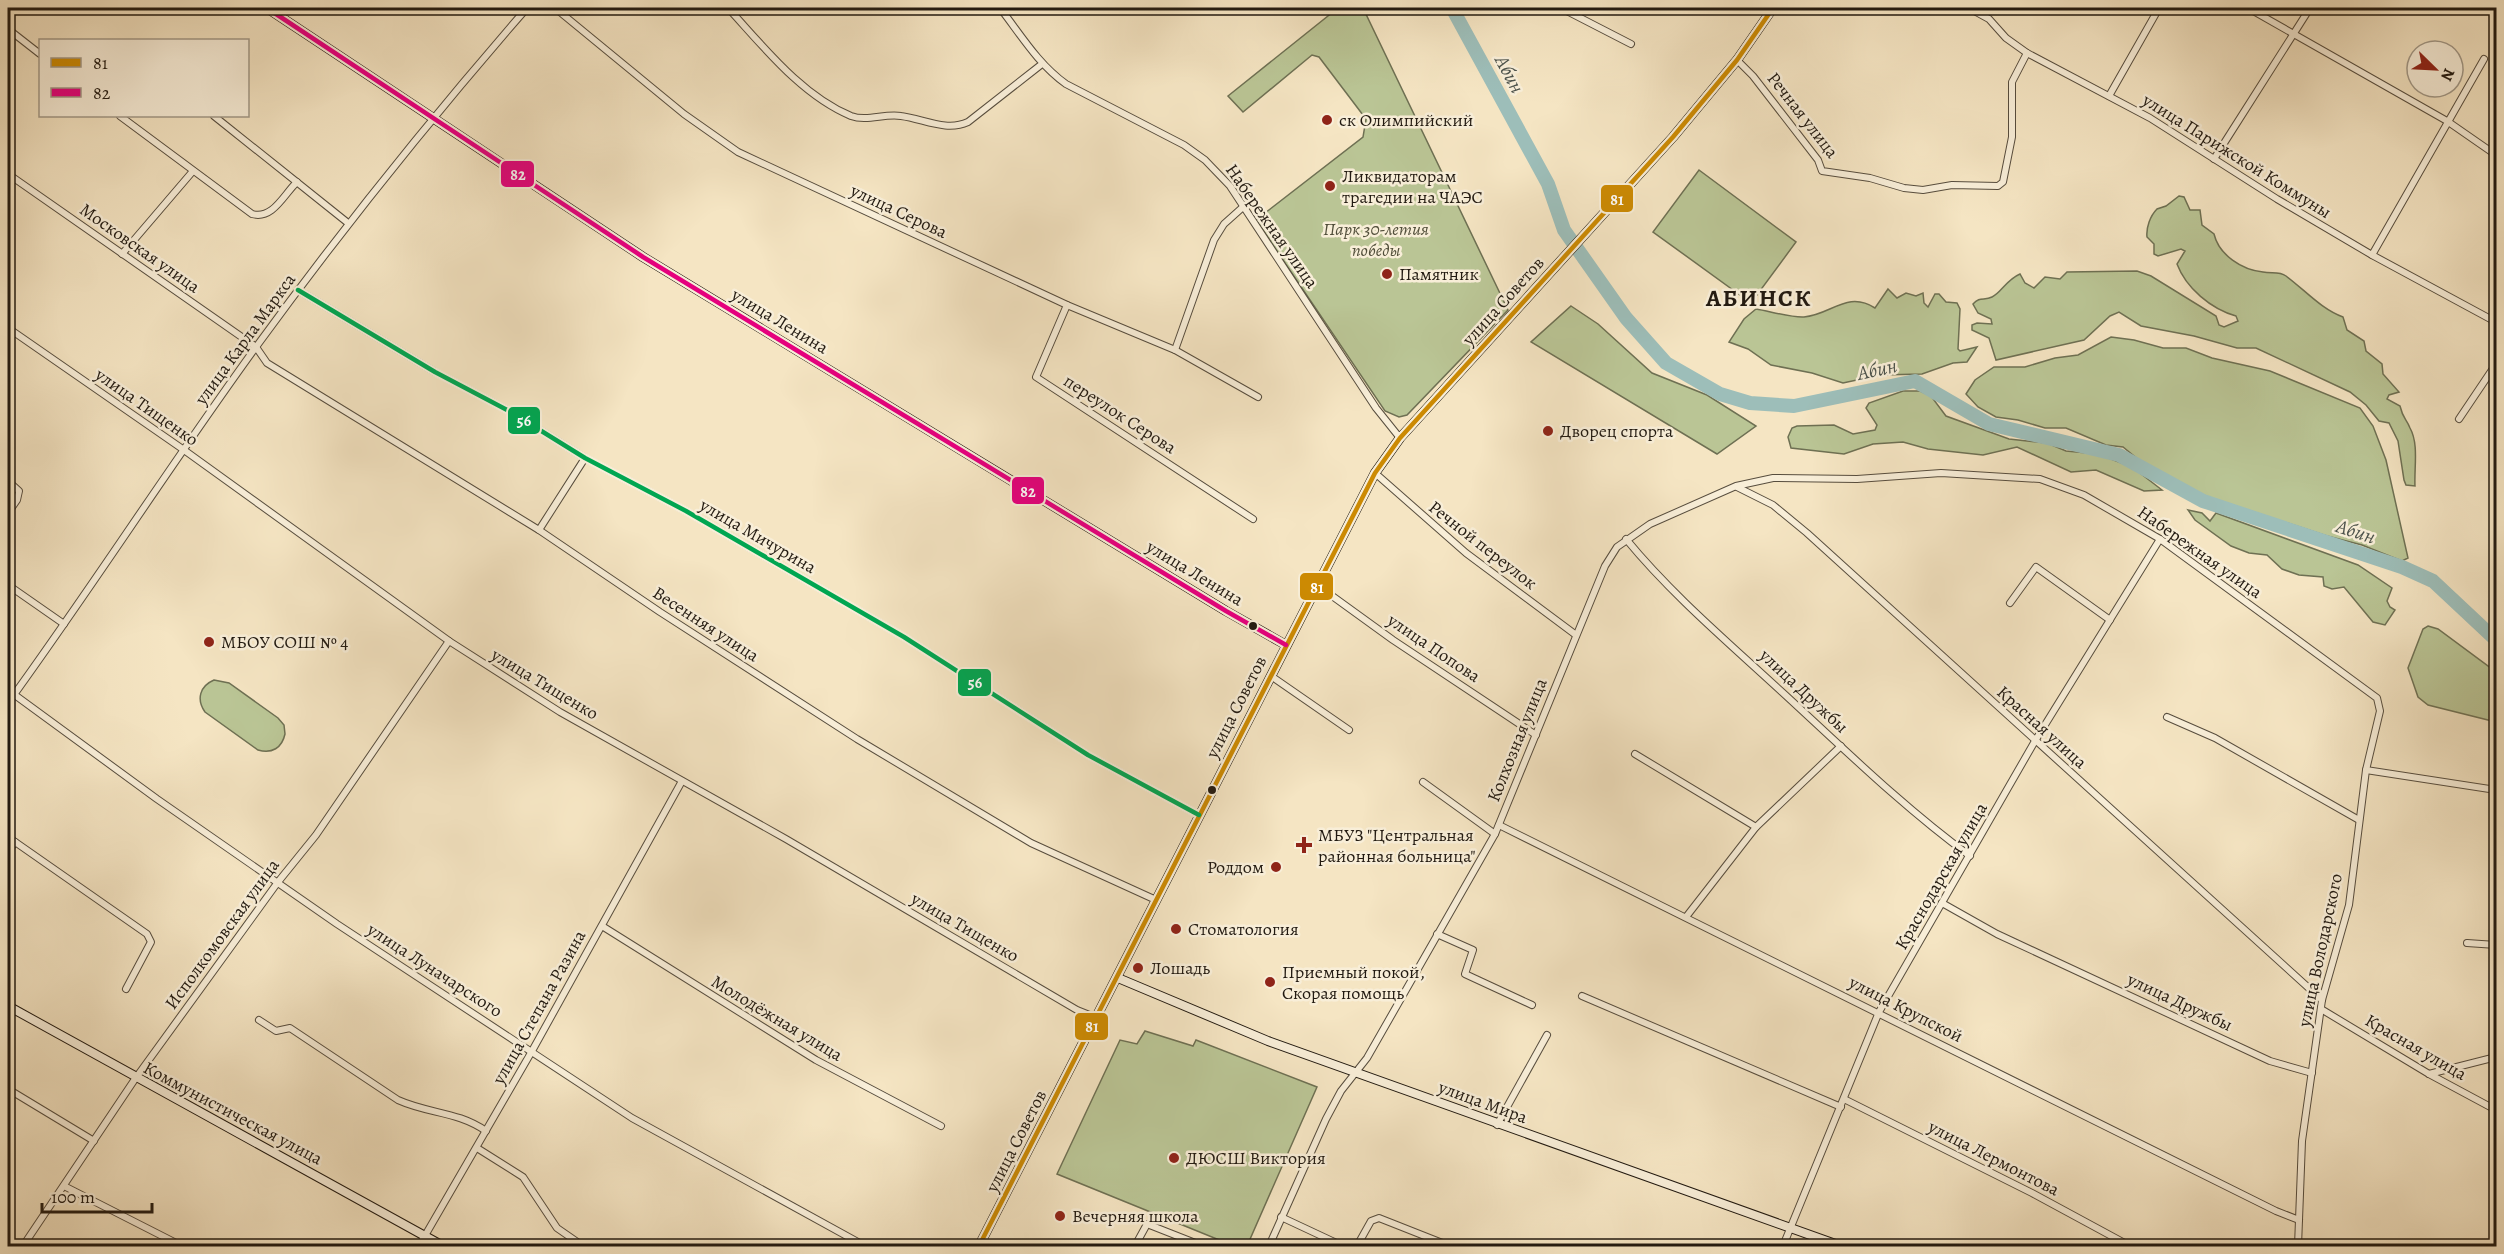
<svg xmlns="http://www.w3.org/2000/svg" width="2504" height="1254" font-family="Alegreya,serif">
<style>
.green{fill:#bac595;stroke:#6e7053;stroke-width:1.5}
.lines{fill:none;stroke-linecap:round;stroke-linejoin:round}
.river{stroke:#9dbeb9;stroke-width:14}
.street-casing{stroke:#574d3e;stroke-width:8}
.secondary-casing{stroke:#221a11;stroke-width:10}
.street{stroke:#f8eed8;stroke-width:6}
.secondary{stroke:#f8eed8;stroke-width:8}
.bus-1-casing{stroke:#f8eed8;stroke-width:9}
.bus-2-casing{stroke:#f8eed8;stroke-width:9}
.bus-3-casing{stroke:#f8eed8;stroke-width:9}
.bus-1{stroke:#cc8a03;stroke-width:4.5}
.bus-2{stroke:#e5007d;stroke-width:4.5}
.bus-3{stroke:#00a651;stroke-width:4.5}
.poi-dot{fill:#8f2418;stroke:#f8eed8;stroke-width:2}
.bus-dot{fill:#221a11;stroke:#f8eed8;stroke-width:2}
.labels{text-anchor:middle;stroke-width:5;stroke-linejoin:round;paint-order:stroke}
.street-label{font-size:18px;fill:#221a11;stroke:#f8eed8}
.poi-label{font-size:18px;fill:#221a11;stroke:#f8eed8;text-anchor:start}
.park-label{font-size:18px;font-style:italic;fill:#504d39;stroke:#f8eed8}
.water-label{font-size:20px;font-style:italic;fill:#4d534c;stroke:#f8eed8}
.district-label{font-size:24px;font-weight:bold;letter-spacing:1.5px;fill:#221a11;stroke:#f8eed8}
.line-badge{stroke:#f8eed8;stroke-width:2}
.badge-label{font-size:16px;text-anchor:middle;font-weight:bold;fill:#fff}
</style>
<rect width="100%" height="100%" fill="#f5e5c3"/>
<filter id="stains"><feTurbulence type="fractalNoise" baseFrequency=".00333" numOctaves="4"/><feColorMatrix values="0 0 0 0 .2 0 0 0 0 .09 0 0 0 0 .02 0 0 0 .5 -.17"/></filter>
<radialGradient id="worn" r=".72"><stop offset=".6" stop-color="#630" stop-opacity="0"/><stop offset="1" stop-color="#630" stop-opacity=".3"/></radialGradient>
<g class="green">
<polygon points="1338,8 1363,8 1508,310 1407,415 1399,417 1385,411 1256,220 1363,137 1366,119 1319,57 1312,55 1243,112 1228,96"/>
<polygon points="1699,170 1796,242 1751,303 1653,232"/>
<path d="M 2179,196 L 2184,197 L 2190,210 L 2200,210 L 2202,225 L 2214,234 C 2219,255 2242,270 2263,272 C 2271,274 2279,271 2286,276 C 2305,290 2321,309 2343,317 L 2347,330 L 2364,341 L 2366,351 L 2382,364 L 2383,374 L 2399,392 L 2389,395 L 2387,399 L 2400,406 C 2403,419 2406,418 2410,428 C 2419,444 2414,468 2415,486 L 2406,485 L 2404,480 L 2398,441 L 2389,423 L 2379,421 L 2366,405 L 2350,392 L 2256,348 L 2237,348 L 2194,336 L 2141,326 L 2119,312 L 2110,316 L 2084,340 L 1996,360 L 1989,338 L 1972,330 L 1972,325 L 1977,323 L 1992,324 L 1991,319 L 1978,313 L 1973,304 C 1980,296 1984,301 1992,297 C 2001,293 2006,280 2020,274 L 2025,283 L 2034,288 L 2045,277 L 2060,279 L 2067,272 L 2137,271 L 2151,276 L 2216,316 L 2219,325 L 2224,327 L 2238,321 L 2236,316 C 2211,309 2186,288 2177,264 L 2185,251 L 2181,249 L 2158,256 L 2154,254 L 2154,244 L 2147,237 C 2146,228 2150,216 2157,209 L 2166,206 Z"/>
<path d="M 1888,289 L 1897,298 L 1906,293 L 1916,296 L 1923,293 L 1924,303 L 1928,307 L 1935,294 L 1939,294 L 1946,302 L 1957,303 L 1960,309 L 1958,349 L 1960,351 L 1977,347 L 1967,362 L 1953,363 L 1922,374 L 1880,375 L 1843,383 L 1812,373 L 1771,365 L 1748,349 L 1729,342 L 1744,319 L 1756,309 C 1769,311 1792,318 1804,317 C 1831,315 1847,290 1875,308 Z"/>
<polygon points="1571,306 1598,324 1652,373 1707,395 1756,426 1717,454 1531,342"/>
<polygon points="2111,337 2134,340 2163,348 2186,348 2212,358 2270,371 2360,408 2373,426 2386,460 2408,558 2402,561 2362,545 2327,536 2208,497 2156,474 2123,447 2106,445 2066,428 2045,428 2018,420 1996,417 1978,407 1966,394 1975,380 1994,367 2025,367 2055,358 2078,355"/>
<polygon points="1903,391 1920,391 1931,396 1946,416 2009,439 2047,443 2066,451 2098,454 2132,467 2162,490 2144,491 2096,470 2071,472 2017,447 1983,455 1928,449 1903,442 1873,444 1844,454 1791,448 1788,437 1792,428 1797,426 1834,425 1853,434 1875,430 1877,425 1866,408 1869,403"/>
<polygon points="2188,510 2202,513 2210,521 2216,513 2358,565 2392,588 2387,601 2390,607 2395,610 2385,625 2373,622 2344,587 2332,589 2324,586 2323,577 2299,575 2282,569 2267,555 2249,553 2231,546 2195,520"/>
<polygon points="2428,626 2438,629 2496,672 2496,722 2428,705 2418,697 2408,668 2423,629"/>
<path d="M 214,680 L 229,683 L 278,718 L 284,725 L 285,734 C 282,748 272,754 258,750 L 205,712 C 196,699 200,686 214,680 Z"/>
<polygon points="1145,1031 1193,1046 1196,1040 1317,1087 1247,1246 1234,1246 1057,1174 1120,1040 1137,1044"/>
</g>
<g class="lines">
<polyline class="river" points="1452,8 1548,184 1564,230 1626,318 1666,363 1720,394 1750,403 1794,406 1915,381 1989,424 2119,455 2203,501 2402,567 2433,581 2496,640"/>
<defs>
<g id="street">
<polyline points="555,8 684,114 738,152 1067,305 1175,350 1258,397"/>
<path d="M 728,8 C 763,46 801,95 851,116 C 867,122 885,113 901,116 C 924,119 946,132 968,122 L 1042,64"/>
<path d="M 1000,8 C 1021,35 1038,64 1066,84 L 1184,145 L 1205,160 L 1230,186 L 1376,408 L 1400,438"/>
<polyline points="1561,8 1631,44"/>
<polyline points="1969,8 1989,19 2006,38 2027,53 2150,118 2277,199 2372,255 2496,322"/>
<polyline points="2248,8 2447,121 2496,155"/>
<polyline points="8,29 40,54"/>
<polyline points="1737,60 1753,76 1818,160 1822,171 1870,178 1904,188 1923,190 1952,185 1998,186 2003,182 2012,137 2012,82 2027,53"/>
<polyline points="2109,96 2159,8"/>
<path d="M 120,116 L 252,214 C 273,220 284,194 297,182"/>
<polyline points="214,116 348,223"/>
<polyline points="2214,159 2310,8"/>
<polyline points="8,174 256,347 267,363 539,530 660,612 857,739 1031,843 1156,900"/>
<polyline points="122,254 193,171"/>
<polyline points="2372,255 2484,59"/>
<polyline points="298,290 435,372 509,411 585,458 686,511 904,637 1088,755 1199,815"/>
<polyline points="1067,305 1036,377 1253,519"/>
<polyline points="8,328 184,450 449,641 560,712 786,839 1077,1010 1097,1018"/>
<polyline points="1175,350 1214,240 1224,224 1243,207"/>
<polyline points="2459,419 2496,364"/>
<polyline points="1375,473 1466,553 1576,635"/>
<polyline points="8,481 19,491 17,500 8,513"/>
<polyline points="1737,487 1773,505 1807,533 2322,1000"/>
<polyline points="539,530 585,458"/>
<path d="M 1626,539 C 1672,595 1729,643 1782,692 C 1843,748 1903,807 1970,856"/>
<polyline points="8,585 64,624"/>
<polyline points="1317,585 1393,640 1536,735"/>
<polyline points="2010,603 2036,567 2110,620"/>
<polyline points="1271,676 1349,730"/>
<polyline points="8,690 157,799 337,924 632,1118 865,1246"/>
<path d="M 8,703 C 93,586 171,464 256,347 C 342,229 432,117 527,8"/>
<polyline points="2167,717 2215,738 2359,820"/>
<polyline points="1635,754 1756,827"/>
<polyline points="2366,770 2496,790"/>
<polyline points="1423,782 1495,834"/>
<polyline points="1499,825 2276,1211 2299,1220"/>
<polyline points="8,837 147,934 151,942 126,989"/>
<polyline points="8,852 15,842"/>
<polyline points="1942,903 1997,934 2270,1061 2312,1073"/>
<polyline points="1686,917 1756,827 1841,746"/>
<polyline points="602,926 816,1060 941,1126"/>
<polyline points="1437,934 1473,950 1465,974 1532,1005"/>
<polyline points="2467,943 2496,945"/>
<polyline points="1582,996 1841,1107"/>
<polyline points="2321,1009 2429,1074 2496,1110"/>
<path d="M 259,1020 L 276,1031 L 290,1028 L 398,1100 C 429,1114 457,1111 486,1131"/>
<polyline points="2429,1074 2496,1057"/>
<polyline points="8,1089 94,1141"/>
<polyline points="1844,1099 2032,1193 2130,1246"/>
<polyline points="1497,1125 1547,1035"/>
<polyline points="477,1148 523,1177 557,1228 583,1246"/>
<polyline points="64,1186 182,1246"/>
<polyline points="1281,1217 1343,1246"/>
<polyline points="23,1246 135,1079 278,882 316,835 449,641"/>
<polyline points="419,1246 532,1051 682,781"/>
<polyline points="1135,1246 1147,1224 1203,1246"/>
<polyline points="1269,1246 1326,1119 1341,1091 1367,1058 1495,834 1605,566 1617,547 1650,524 1736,486 1773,478 1857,479 1941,473 2040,479 2084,495 2160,539 2377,698 2380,711 2366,770 2349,905 2322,1000 2302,1141 2298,1246"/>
<polyline points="1357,1246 1371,1221 1379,1218 1450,1246"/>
<polyline points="1783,1246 1879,1012 2035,741 2160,539"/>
</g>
<g id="secondary">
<polyline points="267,8 643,257 1226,611 1286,645"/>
<polyline points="1118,978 1268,1041 1841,1246"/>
<polyline points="8,1006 443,1246"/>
<polyline points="979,1246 1375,473 1400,438 1673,137 1737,60 1773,8"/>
</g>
</defs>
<use href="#street" class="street-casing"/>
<use href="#secondary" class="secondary-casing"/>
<use href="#street" class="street"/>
<use href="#secondary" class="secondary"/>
<defs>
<polyline id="bus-1" points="979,1246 1375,473 1400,438 1673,137 1737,60 1773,8"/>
<polyline id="bus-2" points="267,8 643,257 1226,611 1286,645"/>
<polyline id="bus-3" points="298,290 435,372 509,411 585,458 686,511 904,637 1088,755 1199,815"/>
</defs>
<use href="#bus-1" class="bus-1-casing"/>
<use href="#bus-2" class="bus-2-casing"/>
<use href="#bus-3" class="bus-3-casing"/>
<use href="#bus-1" class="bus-1"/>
<use href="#bus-2" class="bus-2"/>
<use href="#bus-3" class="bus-3"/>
</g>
<g class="poi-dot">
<circle cx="1327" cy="120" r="6"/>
<circle cx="1330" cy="186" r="6"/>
<circle cx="1387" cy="274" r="6"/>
<circle cx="1548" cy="431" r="6"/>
<circle cx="209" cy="642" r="6"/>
<path d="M1301 836h6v6h6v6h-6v6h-6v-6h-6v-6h6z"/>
<circle cx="1276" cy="867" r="6"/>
<circle cx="1176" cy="929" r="6"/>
<circle cx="1138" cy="968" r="6"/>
<circle cx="1270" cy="982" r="6"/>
<circle cx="1174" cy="1158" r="6"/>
<circle cx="1060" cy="1216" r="6"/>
</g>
<g class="bus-dot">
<circle cx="1253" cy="626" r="5"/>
<circle cx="1212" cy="790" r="5"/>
</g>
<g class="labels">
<g class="street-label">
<text transform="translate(1803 115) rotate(52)" y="6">Речная улица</text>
<text transform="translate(2237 156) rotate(32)" y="6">улица Парижской Коммуны</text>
<text transform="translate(899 211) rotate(25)" y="6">улица Серова</text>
<text transform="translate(1272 226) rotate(55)" y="6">Набережная улица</text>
<text transform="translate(140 248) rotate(35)" y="6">Московская улица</text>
<text transform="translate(1503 301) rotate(-48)" y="6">улица Советов</text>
<text transform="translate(780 321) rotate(31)" y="6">улица Ленина</text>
<text transform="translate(245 339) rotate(-54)" y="6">улица Карла Маркса</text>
<text transform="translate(147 407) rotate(35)" y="6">улица Тищенко</text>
<text transform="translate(1120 414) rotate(33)" y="6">переулок Серова</text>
<text transform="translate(758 536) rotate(30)" y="6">улица Мичурина</text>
<text transform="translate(1483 545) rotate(38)" y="6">Речной переулок</text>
<text transform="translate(2200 552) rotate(35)" y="6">Набережная улица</text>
<text transform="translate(1195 573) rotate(31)" y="6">улица Ленина</text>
<text transform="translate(706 624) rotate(33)" y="6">Весенняя улица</text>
<text transform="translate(1434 648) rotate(34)" y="6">улица Попова</text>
<text transform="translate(545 684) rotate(31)" y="6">улица Тищенко</text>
<text transform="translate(1804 691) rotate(43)" y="6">улица Дружбы</text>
<text transform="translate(1236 707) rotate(-63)" y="6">улица Советов</text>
<text transform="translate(2042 727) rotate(42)" y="6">Красная улица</text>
<text transform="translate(1517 740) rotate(-68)" y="6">Колхозная улица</text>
<text transform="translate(1941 876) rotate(-60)" y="6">Краснодарская улица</text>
<text transform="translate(965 927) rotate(30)" y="6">улица Тищенко</text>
<text transform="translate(222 934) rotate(-54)" y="6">Исполкомовская улица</text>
<text transform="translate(2320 950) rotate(-78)" y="6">улица Володарского</text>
<text transform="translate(435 970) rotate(33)" y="6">улица Луначарского</text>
<text transform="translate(2180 1002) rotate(25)" y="6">улица Дружбы</text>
<text transform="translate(539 1007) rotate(-61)" y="6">улица Степана Разина</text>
<text transform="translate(1906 1009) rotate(27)" y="6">улица Крупской</text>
<text transform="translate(777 1018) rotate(31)" y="6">Молодёжная улица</text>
<text transform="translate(2416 1047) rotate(30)" y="6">Красная улица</text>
<text transform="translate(1483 1102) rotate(20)" y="6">улица Мира</text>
<text transform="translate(233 1113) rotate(28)" y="6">Коммунистическая улица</text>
<text transform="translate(1016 1141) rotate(-63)" y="6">улица Советов</text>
<text transform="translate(1994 1158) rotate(27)" y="6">улица Лермонтова</text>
</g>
<g class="poi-label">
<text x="1339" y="126">ск Олимпийский</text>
<text x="1342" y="182">Ликвидаторам<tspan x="1342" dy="21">трагедии на ЧАЭС</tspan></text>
<text x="1399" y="280">Памятник</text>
<text x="1560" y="437">Дворец спорта</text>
<text x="221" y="648">МБОУ СОШ № 4</text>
<text x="1318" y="841">МБУЗ "Центральная<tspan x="1318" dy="21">районная больница"</tspan></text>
<text x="1264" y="873" text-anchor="end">Роддом</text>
<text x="1188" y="935">Стоматология</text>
<text x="1150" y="974">Лошадь</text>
<text x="1282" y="978">Приемный покой,<tspan x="1282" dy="21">Скорая помощь</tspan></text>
<text x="1186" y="1164">ДЮСШ Виктория</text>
<text x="1072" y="1222">Вечерняя школа</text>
</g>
<g class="park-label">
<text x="1376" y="235">Парк 30-летия<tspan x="1376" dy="21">победы</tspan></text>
</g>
<g class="water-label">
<text transform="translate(1510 74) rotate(62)" y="7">Абин</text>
<text transform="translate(1877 369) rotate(-12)" y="7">Абин</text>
<text transform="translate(2356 531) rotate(18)" y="7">Абин</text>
</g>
<g class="district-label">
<text x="1759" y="306">АБИНСК</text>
</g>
</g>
<g class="line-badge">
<rect x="500" y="160" width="35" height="28" rx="6" fill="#e5007d"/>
<rect x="1600" y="184" width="34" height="29" rx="6" fill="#cc8a03"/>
<rect x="507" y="406" width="34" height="29" rx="6" fill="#00a651"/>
<rect x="1011" y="476" width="34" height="29" rx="6" fill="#e5007d"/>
<rect x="1299" y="572" width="35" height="29" rx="6" fill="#cc8a03"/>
<rect x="957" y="668" width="35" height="29" rx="6" fill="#00a651"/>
<rect x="1074" y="1012" width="35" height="29" rx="6" fill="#cc8a03"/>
</g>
<g class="badge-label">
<text x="518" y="180">82</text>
<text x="1617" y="205">81</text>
<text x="524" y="426">56</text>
<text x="1028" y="497">82</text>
<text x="1317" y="593">81</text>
<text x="975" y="688">56</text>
<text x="1092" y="1032">81</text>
</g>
<rect width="2504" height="1254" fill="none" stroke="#f5e5c3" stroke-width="30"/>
<rect x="9" y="9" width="2486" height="1236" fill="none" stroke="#221a11" stroke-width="3"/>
<rect x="15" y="15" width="2474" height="1224" fill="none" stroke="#221a11" stroke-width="1.5"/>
<rect x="39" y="39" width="210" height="78" fill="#f8eed8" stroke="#a29988" stroke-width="1.5"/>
<rect x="51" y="58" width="30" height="9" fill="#cc8a03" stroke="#a29988" stroke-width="1.5"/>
<text x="93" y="69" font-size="18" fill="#221a11">81</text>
<rect x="51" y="88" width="30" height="9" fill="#e5007d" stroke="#a29988" stroke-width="1.5"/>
<text x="93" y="99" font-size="18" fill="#221a11">82</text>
<g transform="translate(2435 69) rotate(114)"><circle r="28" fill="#f8eed8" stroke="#a29988" stroke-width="1.5"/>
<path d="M0-4.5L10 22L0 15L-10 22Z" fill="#8f2418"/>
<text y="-9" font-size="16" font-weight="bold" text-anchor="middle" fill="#221a11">N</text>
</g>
<path d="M42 1203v9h110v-9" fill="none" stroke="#221a11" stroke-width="3"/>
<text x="51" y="1203" font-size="18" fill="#221a11" stroke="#f8eed8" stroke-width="4.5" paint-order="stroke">100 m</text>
<rect width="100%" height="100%" filter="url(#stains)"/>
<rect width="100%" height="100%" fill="url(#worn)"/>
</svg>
